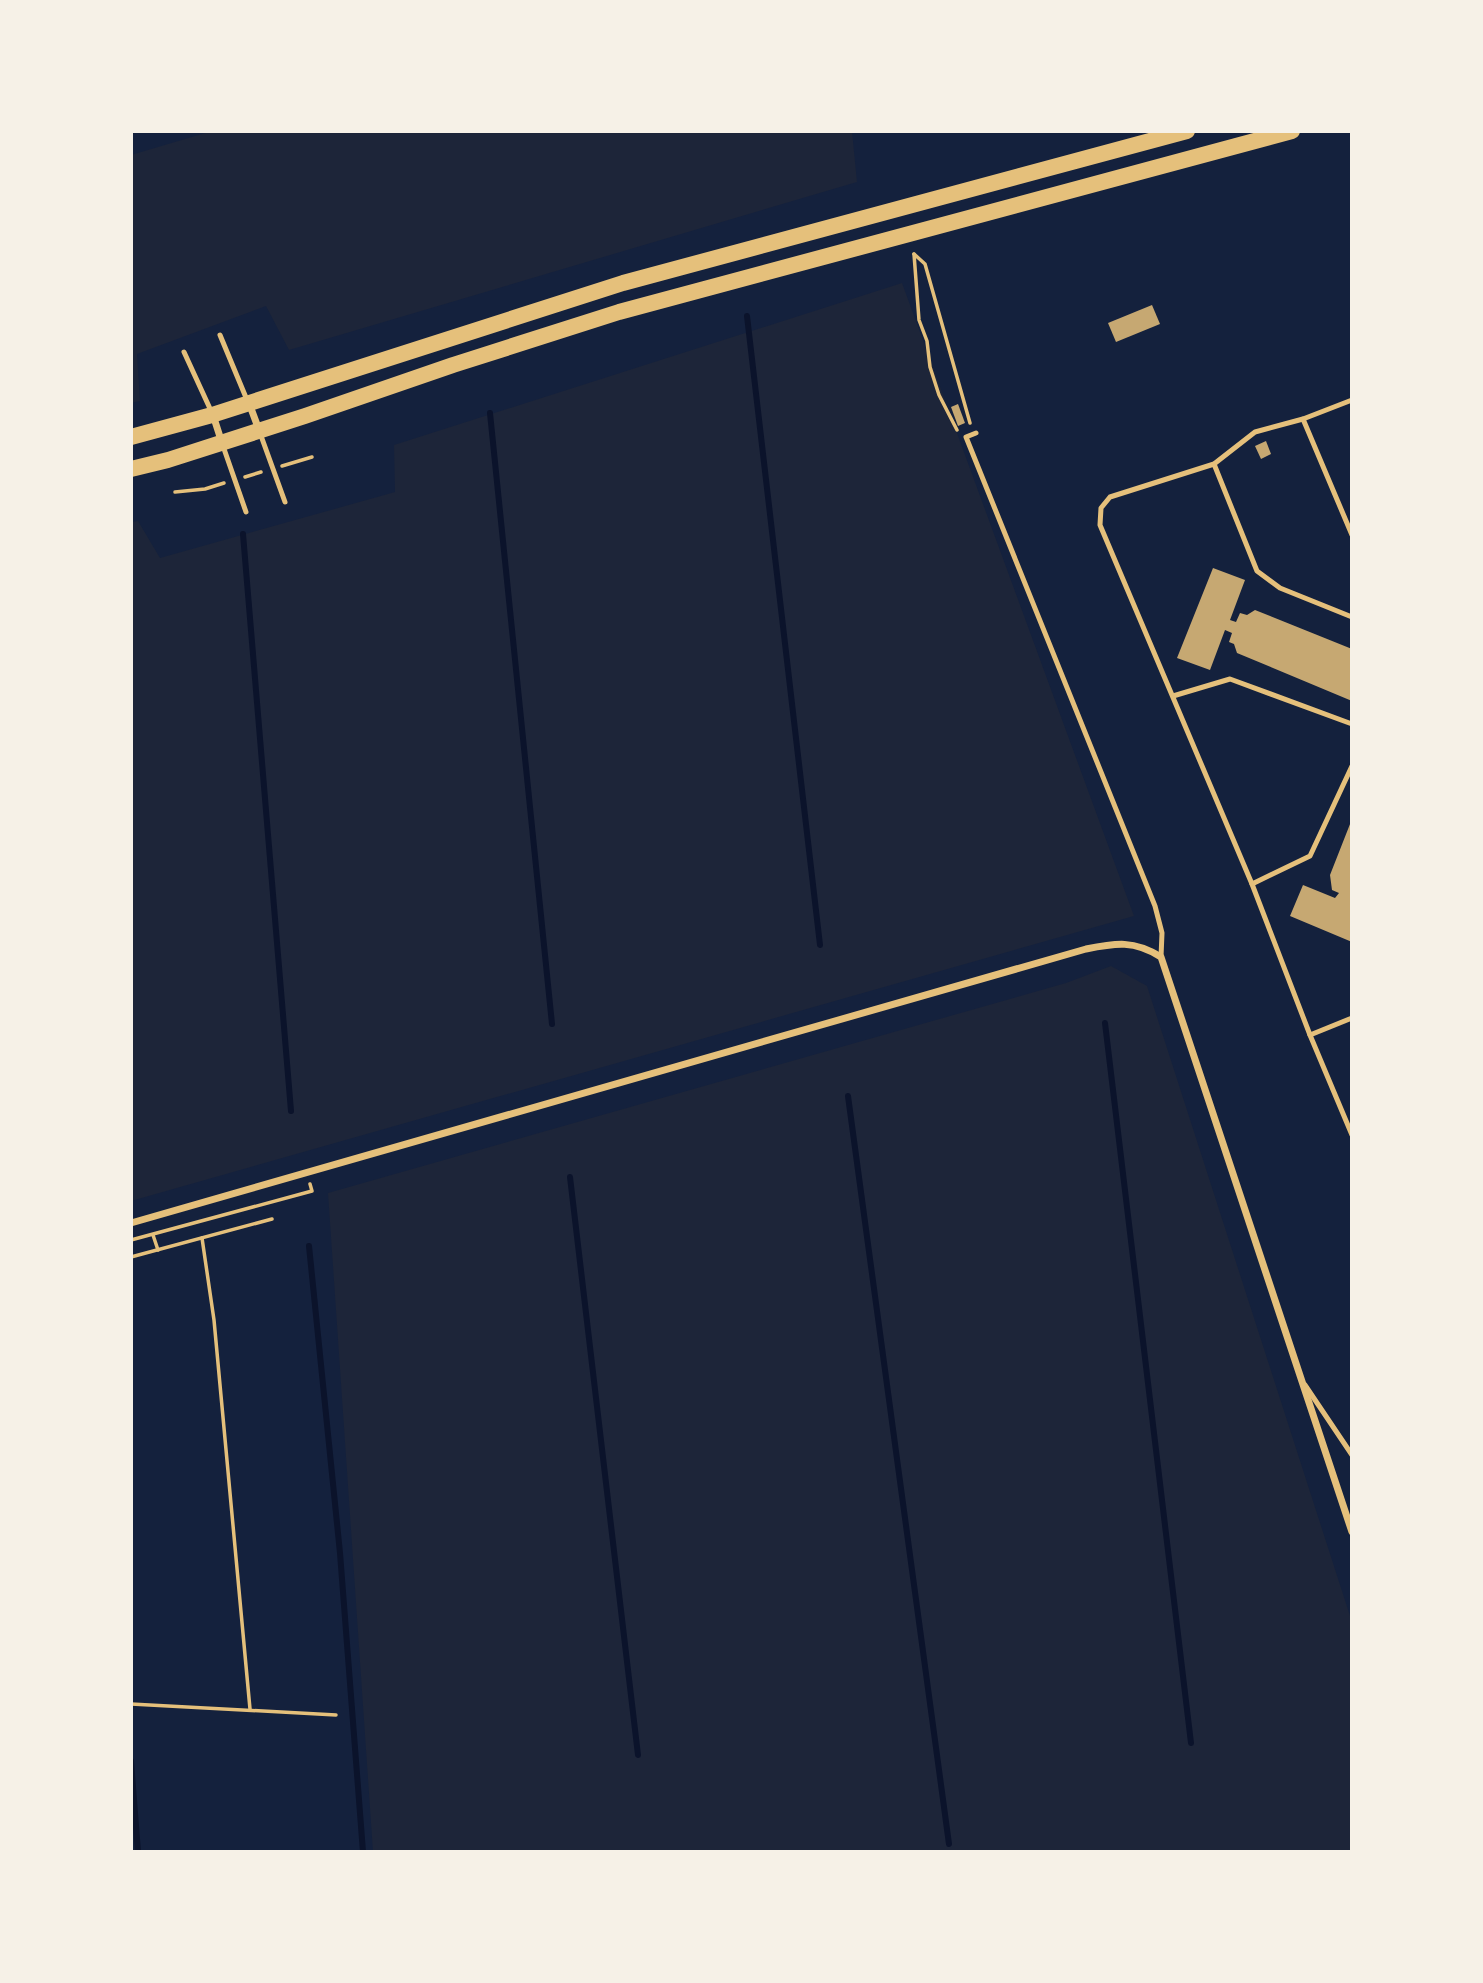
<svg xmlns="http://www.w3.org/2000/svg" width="1483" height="1983" font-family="'Fira Sans Condensed',sans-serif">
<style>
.green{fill:#1d2539}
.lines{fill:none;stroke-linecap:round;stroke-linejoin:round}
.stream{stroke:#0b132b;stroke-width:6}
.building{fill:#c6a872}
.path{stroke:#e5c07b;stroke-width:3.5}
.service{stroke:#e5c07b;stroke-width:5}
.minor{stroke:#e5c07b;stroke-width:7}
.primary{stroke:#e5c07b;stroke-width:16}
</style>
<rect width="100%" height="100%" fill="#14213d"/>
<g class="green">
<polygon points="212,131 852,131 857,182 289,350 266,306 137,354 140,401 131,403 131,155"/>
<polygon points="902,283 1134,916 131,1201 131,522 138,521 160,558 395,492 394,445"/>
<polygon points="1111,966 1147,986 1352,1622 1352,1852 373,1852 328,1193 1066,983"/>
</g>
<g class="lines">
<g class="stream">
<polyline points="747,316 820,945"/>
<polyline points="490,413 552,1024"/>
<polyline points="243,534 291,1111"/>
<polyline points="1105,1023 1191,1743"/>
<polyline points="848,1096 949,1844"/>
<polyline points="570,1177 638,1755"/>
<polyline points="309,1246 340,1553 363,1852"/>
<polyline points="131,1761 138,1852"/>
</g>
</g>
<g class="building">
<polygon points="1152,305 1160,324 1116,342 1108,323"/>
<polygon points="958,404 965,423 958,426 951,407"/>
<polygon points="1266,441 1271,454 1261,459 1255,446"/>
<polygon points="1213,568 1245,580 1230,620 1236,622 1240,613 1247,615 1255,610 1352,649 1352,701 1237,653 1234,644 1229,642 1232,633 1225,630 1210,670 1177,658"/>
<polygon points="1352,819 1352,942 1290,916 1303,885 1335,898 1339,893 1332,890 1330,875"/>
</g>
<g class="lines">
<g class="path">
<polyline points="914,254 919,320 927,341 930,367 939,395 957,430"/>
<polyline points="914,254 925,264 970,423"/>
<polyline points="282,466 312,457"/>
<polyline points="245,477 261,472"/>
<polyline points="175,492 205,489 224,483"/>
<polyline points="153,1235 158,1250"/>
<polyline points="202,1238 214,1320 250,1709"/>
<polyline points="131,1240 312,1191 310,1184"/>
<polyline points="131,1257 272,1219"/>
<polyline points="131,1704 336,1715"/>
</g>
<g class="service">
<polyline points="220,335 247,400"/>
<polyline points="184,352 212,413"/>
<polyline points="1352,400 1303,419 1255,432 1214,464 1110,497 1101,508 1100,525 1252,884 1310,1035 1352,1135"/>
<polyline points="1303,419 1352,535"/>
<polyline points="260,433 285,502"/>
<polyline points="976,433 966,437 1155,906 1162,933 1161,957"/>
<polyline points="223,446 246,512"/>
<polyline points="1214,464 1257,571 1280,588 1352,617"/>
<polyline points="1173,696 1230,679 1352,724"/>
<polyline points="1252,884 1310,856 1352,766"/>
<polyline points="1310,1035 1352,1018"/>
<polyline points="1305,1385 1352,1455"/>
</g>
<g class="minor">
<polyline points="249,403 259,430"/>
<polyline points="213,415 222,443"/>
<path d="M 131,1223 L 1086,949 C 1116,943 1134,940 1161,957 L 1352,1532"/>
</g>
<g class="primary">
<polyline points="131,437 212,415 623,283 1187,131"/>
<polyline points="131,469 168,460 305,416 453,365 619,312 1292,131"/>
</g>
</g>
<rect width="1483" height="1983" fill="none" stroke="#f6f1e7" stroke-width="266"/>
</svg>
